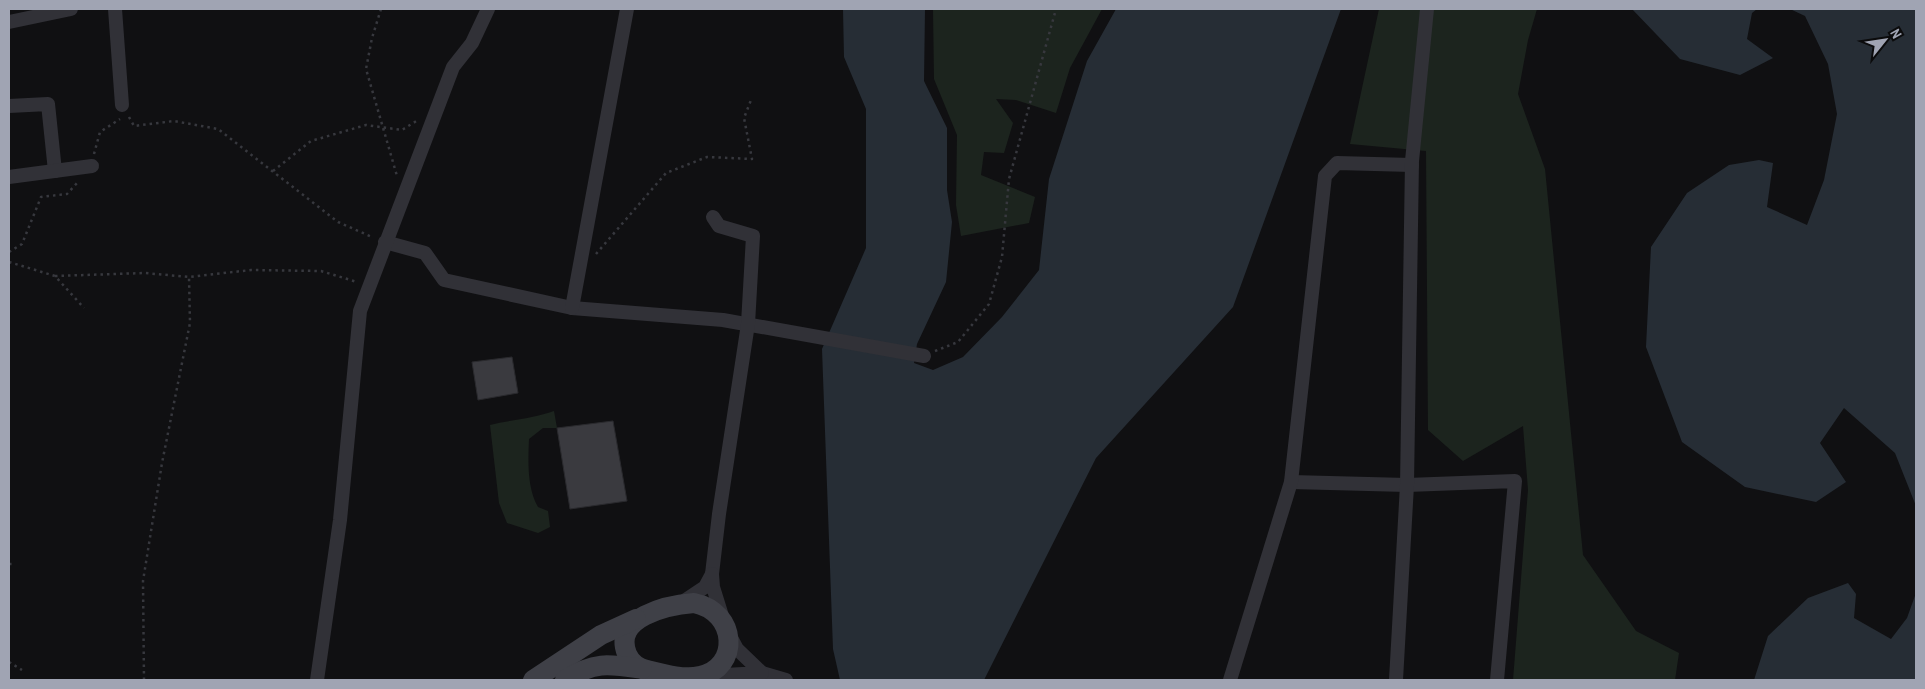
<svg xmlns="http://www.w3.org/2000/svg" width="1925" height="689" font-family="'Archivo Narrow',sans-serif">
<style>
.green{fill:#1c241e}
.water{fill:#262d35}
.building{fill:#3a3a3f;stroke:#2a2a2e}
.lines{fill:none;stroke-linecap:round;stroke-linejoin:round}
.path{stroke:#37383e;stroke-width:2.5;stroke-dasharray:2.5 4;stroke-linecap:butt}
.street{stroke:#313137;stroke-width:14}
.secondary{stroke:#3f4047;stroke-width:20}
</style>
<rect width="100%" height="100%" fill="#101012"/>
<g class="green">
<polygon points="933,9 1102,9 1070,68 1056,113 1016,100 996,99 1013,123 1004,153 984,152 981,175 1035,197 1029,223 961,236 956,205 957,135 934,79"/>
<polygon points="1379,9 1537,9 1528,40 1518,94 1545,169 1583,555 1636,631 1679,653 1675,680 1513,680 1528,490 1523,426 1463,461 1428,430 1426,151 1350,144"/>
<path d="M 554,411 L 557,428 L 543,428 L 529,439 C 528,461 527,488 538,507 L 548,511 L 550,527 L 538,533 L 507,523 L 499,503 L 490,425 C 511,420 535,418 554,411 Z"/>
</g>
<g class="water">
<polygon points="843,9 925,9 924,81 947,128 947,190 952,222 946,282 917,344 914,363 933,370 963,357 1002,317 1039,270 1049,179 1087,61 1116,9 1341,9 1233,307 1096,458 984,680 840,680 833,649 822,349 866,248 866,109 844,57"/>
<polygon points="1632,9 1757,9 1752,13 1747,39 1773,58 1740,75 1680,59"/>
<polygon points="1790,9 1916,9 1916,506 1895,453 1844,408 1820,443 1846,482 1816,502 1745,487 1682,442 1646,347 1651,247 1687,193 1729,165 1759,160 1773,163 1767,207 1807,225 1824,180 1837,114 1828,64 1805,16"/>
<polygon points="1848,583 1856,594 1854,618 1891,639 1907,618 1916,593 1916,680 1754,680 1768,636 1808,598"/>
</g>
<g class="building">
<polygon points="512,357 518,393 478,400 472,362"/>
<polygon points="613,421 627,501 570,509 557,428"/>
</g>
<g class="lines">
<g class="path">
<polyline points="381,9 372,38 366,69 397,176"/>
<polyline points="129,117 134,126 174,121 218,129 338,222 372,237"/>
<polyline points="94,154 100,132 120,119"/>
<polyline points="273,171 311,141 366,125 402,130 418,120"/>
<polyline points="9,252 22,244 41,197 67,194 78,182"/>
<polyline points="596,254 666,173 707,157 752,159 744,118 751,100"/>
<polyline points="9,262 55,276 84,308"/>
<polyline points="55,276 145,273 189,277 251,270 321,271 357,282"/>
<polyline points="935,351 958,342 989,304 1002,257 1009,179 1056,9"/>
<polyline points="9,564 14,564"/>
<polyline points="9,662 22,670"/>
<polyline points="144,680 143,581 162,463 190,323 189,277"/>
</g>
<g class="street">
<polyline points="115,9 122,105"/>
<polyline points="9,22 71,9"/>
<polyline points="9,106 48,104 55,171"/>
<polyline points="9,177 92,166"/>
<polyline points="385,242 425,253 444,280 572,308 723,320 924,356"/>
<polyline points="572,308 627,9"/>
<polyline points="1291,482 1407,485 1515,481 1497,680"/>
<polyline points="712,574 719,514 748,324 753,236 719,226 713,217"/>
<polyline points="681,603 705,587 712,574 713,587 723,619"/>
<polyline points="762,673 786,680"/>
<polyline points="705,676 762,673 737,649 729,634"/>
<polyline points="317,680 340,520 360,311 453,67 472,43 488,9"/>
<polyline points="1230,680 1291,482 1325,176 1337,163 1412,165"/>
<polyline points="1396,680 1407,485 1412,161 1427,9"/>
</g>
<g class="secondary">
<path d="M 694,603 C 738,612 740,668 700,676 C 684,680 663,674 647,670 C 638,668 631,663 627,654 C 612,617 668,605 694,603 Z"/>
<polyline points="533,680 601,635 636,619"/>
<path d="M 565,680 C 595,661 609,664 642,669"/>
</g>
</g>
<rect width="1925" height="689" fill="none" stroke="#a0a4b3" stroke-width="20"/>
<g transform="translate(1885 40) rotate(60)" stroke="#0b0b0c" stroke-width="4" paint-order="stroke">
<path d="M0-4L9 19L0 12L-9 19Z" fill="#a0a4b3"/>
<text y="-8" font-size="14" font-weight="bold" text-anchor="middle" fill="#a0a4b3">N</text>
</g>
</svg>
